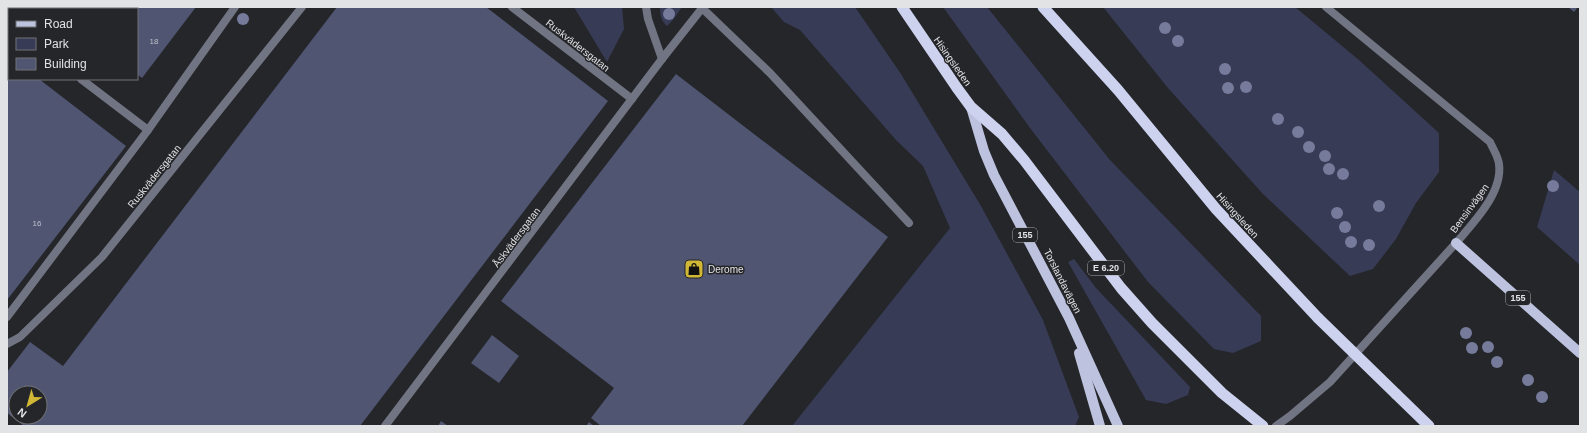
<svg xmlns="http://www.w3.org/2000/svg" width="1587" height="433" font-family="Arial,sans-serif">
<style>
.green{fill:#373b55}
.building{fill:#505572;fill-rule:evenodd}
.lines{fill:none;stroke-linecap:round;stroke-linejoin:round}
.service{stroke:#717482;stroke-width:8}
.minor{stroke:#717482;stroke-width:8}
.tertiary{stroke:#717482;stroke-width:8}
.primary{stroke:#bdc3df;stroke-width:10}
.trunk{stroke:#cdd2ee;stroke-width:11}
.trunk-bridge{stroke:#cdd2ee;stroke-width:11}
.tree{fill:#767b9b}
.labels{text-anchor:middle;stroke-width:3;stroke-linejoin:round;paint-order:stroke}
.number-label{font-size:8px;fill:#bec0c8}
.shield{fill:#25262a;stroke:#a9aaad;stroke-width:1}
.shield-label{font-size:9px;font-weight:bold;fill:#e2e3e5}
.street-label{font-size:10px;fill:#e2e3e5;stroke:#25262a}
.poi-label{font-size:10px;fill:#e2e3e5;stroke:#25262a;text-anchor:start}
</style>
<rect width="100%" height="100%" fill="#25262a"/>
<g class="green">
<polygon points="574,7 622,7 624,29 607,62"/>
<path d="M 660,7 L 682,7 L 673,20 L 667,26 C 661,21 660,14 660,7 Z"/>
<polygon points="771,7 855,7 901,74 981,206 1043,320 1079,417 1075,426 792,426 950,228 923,166 896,140 800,30 784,22"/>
<polygon points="943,7 987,7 1110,160 1261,316 1261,341 1233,353 1214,349 1148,282 1030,128"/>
<polygon points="1103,7 1295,7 1359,60 1439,133 1439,172 1416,203 1396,239 1373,269 1350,276 1262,193 1168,88"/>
<polygon points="1554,170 1580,192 1580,265 1537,227"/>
<polygon points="1074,259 1096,288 1190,387 1188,395 1166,404 1146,400 1068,262"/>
</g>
<g class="building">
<polygon points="50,7 196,7 142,78 137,74 137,9 52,9"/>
<path d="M 337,7 L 486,7 L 608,101 L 360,426 L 24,426 L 7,413 L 7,372 L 30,342 L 63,366 ZM 16,393 L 40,393 L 40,417 L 16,417 Z"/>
<polygon points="1568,7 1578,7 1574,12"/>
<polygon points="7,55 9,56 9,79 39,79 126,146 7,300"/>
<polygon points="676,74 888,237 742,426 601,426 591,418 614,388 501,301"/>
<polygon points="492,335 519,356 499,383 471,363"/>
<polygon points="441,421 448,426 438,426"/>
<polygon points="589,422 594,426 586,426"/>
</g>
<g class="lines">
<g class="service">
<polyline points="512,7 632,99"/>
<polyline points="702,8 770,73 909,223"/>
<polyline points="7,22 9,24"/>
<polyline points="81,79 148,130"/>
<polyline points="7,317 148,130 235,7"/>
<polyline points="7,344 20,337 102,257 302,7"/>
</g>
<g class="minor">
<polyline points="646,7 648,19 662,59"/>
<path d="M 1326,7 L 1490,142 C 1493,149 1498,156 1499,164 C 1503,193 1473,223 1456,243"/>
<polyline points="385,426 662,59 703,7"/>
</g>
<polyline class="tertiary" points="1276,426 1290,416 1330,382 1456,243"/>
<g class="primary">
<polyline points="971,107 984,151 994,175 1069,318 1118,426"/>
<polyline points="1456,243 1580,353"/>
<polyline points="1079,353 1100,426"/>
</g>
<g class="trunk">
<polyline points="902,7 957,88 971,107 1002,134 1024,160 1121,288 1152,323 1222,393 1263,426"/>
<polyline points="1043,7 1118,90 1216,209 1318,318"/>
<polyline points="1396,394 1429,426"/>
</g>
<polyline class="trunk-bridge" points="1318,318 1396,394"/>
</g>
<g class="tree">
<circle cx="669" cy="14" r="6"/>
<circle cx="243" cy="19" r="6"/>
<circle cx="1165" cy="28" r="6"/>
<circle cx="1178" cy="41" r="6"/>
<circle cx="1225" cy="69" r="6"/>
<circle cx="1246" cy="87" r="6"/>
<circle cx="1228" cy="88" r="6"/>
<circle cx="1278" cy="119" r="6"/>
<circle cx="1298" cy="132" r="6"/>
<circle cx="1309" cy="147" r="6"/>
<circle cx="1325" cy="156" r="6"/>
<circle cx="1329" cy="169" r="6"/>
<circle cx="1343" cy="174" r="6"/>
<circle cx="1553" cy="186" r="6"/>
<circle cx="1379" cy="206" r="6"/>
<circle cx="1337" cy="213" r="6"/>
<circle cx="1345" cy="227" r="6"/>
<circle cx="1351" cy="242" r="6"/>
<circle cx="1369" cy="245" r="6"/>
<circle cx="1466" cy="333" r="6"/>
<circle cx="1488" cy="347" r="6"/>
<circle cx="1472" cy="348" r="6"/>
<circle cx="1497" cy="362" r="6"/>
<circle cx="1528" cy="380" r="6"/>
<circle cx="1542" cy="397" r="6"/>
</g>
<defs>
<symbol id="shop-square" viewBox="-11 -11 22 22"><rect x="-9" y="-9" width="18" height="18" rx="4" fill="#d1b736" stroke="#25262a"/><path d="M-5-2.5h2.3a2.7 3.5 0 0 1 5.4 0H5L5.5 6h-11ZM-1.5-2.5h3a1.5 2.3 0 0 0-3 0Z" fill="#111"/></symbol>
</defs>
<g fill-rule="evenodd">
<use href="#shop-square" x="683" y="258" width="22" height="22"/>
</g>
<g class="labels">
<g class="number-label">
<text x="154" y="44">18</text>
<text x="37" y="226">16</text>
</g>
<g class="shield">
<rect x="1013" y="228" width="24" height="14" rx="3"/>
<rect x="1088" y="261" width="36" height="14" rx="3"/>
<rect x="1506" y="291" width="24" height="14" rx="3"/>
</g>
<g class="shield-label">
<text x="1025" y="238">155</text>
<text x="1106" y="271">E 6.20</text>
<text x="1518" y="301">155</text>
</g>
<g class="street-label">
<text transform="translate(578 45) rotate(38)" y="4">Ruskvädersgatan</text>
<text transform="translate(953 61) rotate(55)" y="4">Hisingsleden</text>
<text transform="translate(154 176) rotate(-51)" y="4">Ruskvädersgatan</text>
<text transform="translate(1469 208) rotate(-54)" y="4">Bensinvägen</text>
<text transform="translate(1238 215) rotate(48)" y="4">Hisingsleden</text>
<text transform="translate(516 237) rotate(-53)" y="4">Åskvädersgatan</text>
<text transform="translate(1063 281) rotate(63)" y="4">Torslandavägen</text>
</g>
<g class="poi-label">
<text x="708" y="273">Derome</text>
</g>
</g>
<rect width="1587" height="433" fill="none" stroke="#e2e3e5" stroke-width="16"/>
<rect x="8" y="8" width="130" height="72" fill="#25262a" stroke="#717275"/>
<rect x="16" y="21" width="20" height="6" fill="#bdc3df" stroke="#717275"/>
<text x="44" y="28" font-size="12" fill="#e2e3e5">Road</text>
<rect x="16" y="38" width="20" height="12" fill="#373b55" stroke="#717275"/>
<text x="44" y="48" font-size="12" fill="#e2e3e5">Park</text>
<rect x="16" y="58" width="20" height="12" fill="#505572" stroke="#717275"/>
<text x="44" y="68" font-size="12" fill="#e2e3e5">Building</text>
<g transform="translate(28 405) rotate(217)"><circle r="19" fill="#25262a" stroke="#717275"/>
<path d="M0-3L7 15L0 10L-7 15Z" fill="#d1b736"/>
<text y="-6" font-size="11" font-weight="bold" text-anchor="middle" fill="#e2e3e5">N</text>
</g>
</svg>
